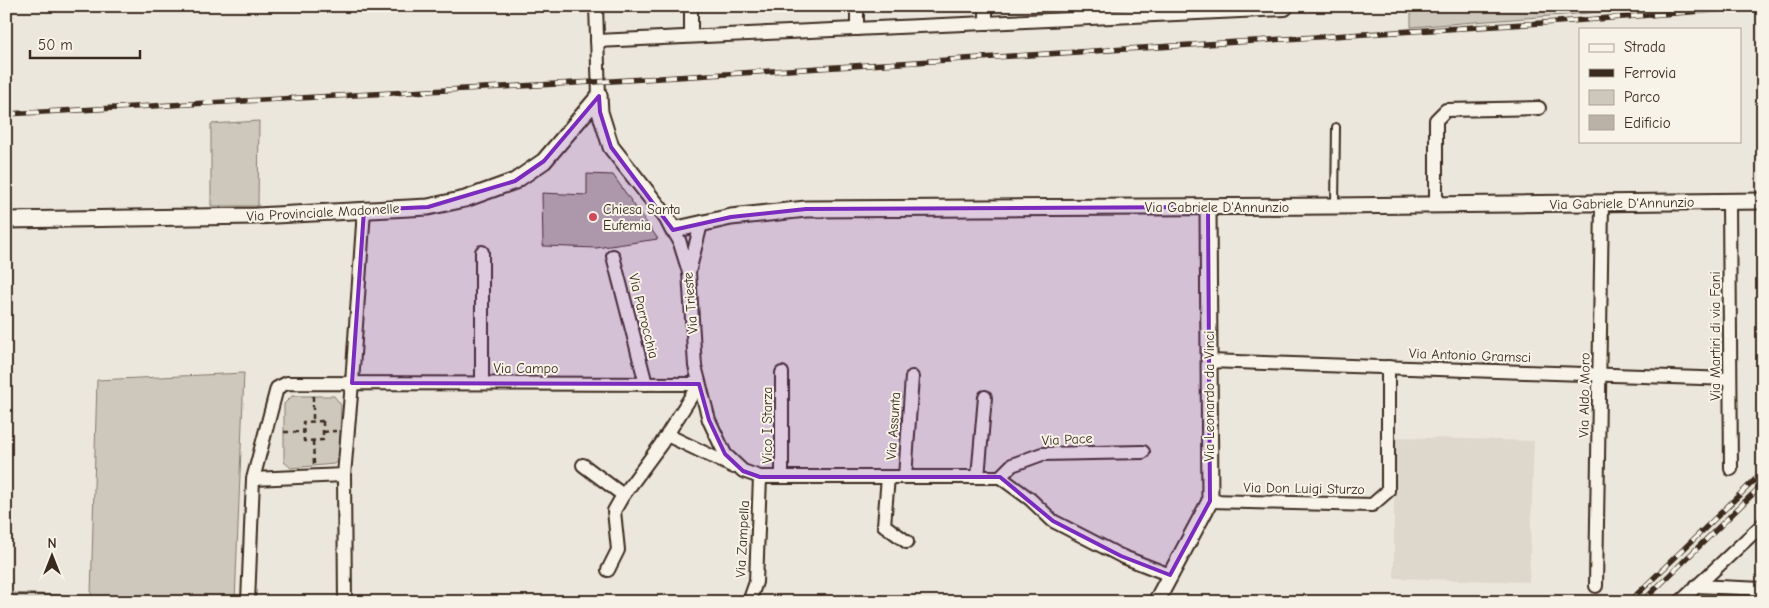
<svg xmlns="http://www.w3.org/2000/svg" width="1769" height="608" font-family="'Comic Neue',sans-serif">
<style>
.built{fill:#ddd7cc}
.green{fill:#cec8bc;stroke:#84796d}
.building{fill:#bab2a7;stroke:#3b2a1e}
.lines{fill:none;stroke-linecap:round;stroke-linejoin:round}
.service-casing{stroke:#3b2a1e;stroke-width:10}
.minor-casing{stroke:#3b2a1e;stroke-width:16}
.tertiary-casing{stroke:#3b2a1e;stroke-width:19}
.path{stroke:#3b2a1e;stroke-width:2.5;stroke-dasharray:5 4;stroke-linecap:butt}
.service{stroke:#f7f3e8;stroke-width:6}
.minor{stroke:#f7f3e8;stroke-width:12}
.tertiary{stroke:#f7f3e8;stroke-width:15}
.rail-casing{stroke:#3b2a1e;stroke-width:5.5}
.rail{stroke:#f7f3e8;stroke-width:4;stroke-dasharray:11;stroke-linecap:butt}
.marked{fill:#7b2cbf;fill-opacity:0.2;stroke:#7b2cbf;stroke-width:4;stroke-linejoin:round}
.poi-dot{fill:#d1495b;stroke:#f7f3e8;stroke-width:2}
.labels{text-anchor:middle;stroke-width:4;stroke-linejoin:round;paint-order:stroke}
.street-label{font-size:14px;fill:#3b2a1e;stroke:#f7f3e8}
.poi-label{font-size:14px;fill:#3b2a1e;stroke:#f7f3e8;text-anchor:start}
</style>
<rect width="100%" height="100%" fill="#ece7dc"/>
<filter id="ink" filterUnits="userSpaceOnUse"><feTurbulence type="fractalNoise" baseFrequency=".02" numOctaves="2"/><feDisplacementMap in="SourceGraphic" scale="10" xChannelSelector="R" yChannelSelector="G"/><feConvolveMatrix kernelMatrix="1 2 1 2 8 2 1 2 1" color-interpolation-filters="sRGB"/></filter>
<g filter="url(#ink)">
<polygon class="built" points="1394,437 1534,441 1529,582 1394,578"/>
<g class="green">
<polygon points="1509,6 1678,6 1411,27 1411,12"/>
<polygon points="259,121 258,206 211,206 211,124"/>
<polygon points="244,373 235,602 6,602 6,593 91,596 97,380"/>
<polygon points="292,396 334,396 341,405 339,459 334,464 291,468 284,462 284,404"/>
</g>
<polygon class="building" points="587,174 613,175 658,239 596,248 543,246 542,193 587,195"/>
<g class="lines">
<defs>
<polyline id="service" points="1335,205 1336,127"/>
<g id="minor">
<polyline points="596,6 599,96"/>
<polyline points="691,6 691,36"/>
<polyline points="857,6 857,29"/>
<polyline points="986,6 986,23"/>
<polyline points="597,41 1285,9 1288,6"/>
<polyline points="1729,202 1731,469"/>
<polyline points="1436,205 1436,120 1446,110 1539,108"/>
<polyline points="673,230 679,240 689,272 695,366 709,420 725,454 743,471 760,477 1000,477"/>
<polyline points="482,252 482,383"/>
<polyline points="613,256 646,384"/>
<polyline points="689,272 701,224"/>
<polyline points="1209,361 1730,379"/>
<polyline points="782,373 782,477"/>
<polyline points="667,435 734,467"/>
<polyline points="583,465 623,495"/>
<polyline points="344,475 345,602"/>
<polyline points="888,477 884,525 907,542"/>
<polyline points="905,477 912,377"/>
<polyline points="978,477 985,397"/>
<polyline points="1000,477 1030,499 1053,521 1121,556 1170,575"/>
<polyline points="1000,477 1012,465 1042,454 1143,452"/>
<polyline points="253,479 344,475 352,383 364,210"/>
<polyline points="1210,501 1372,505 1388,491 1388,367"/>
<polyline points="608,570 618,550 614,511 622,497 661,444 699,384"/>
<polyline points="1596,586 1602,204"/>
<polyline points="1696,586 1763,589"/>
<polyline points="248,602 253,479 277,388 287,383 699,384"/>
<polyline points="749,602 756,582 760,477"/>
<polyline points="1680,602 1763,524"/>
</g>
<g id="tertiary">
<polyline points="599,96 600,112 611,147 667,218 673,230 731,217 806,209 1335,206 1763,201"/>
<polyline points="6,220 256,216 428,207 465,199 515,181 544,161 599,96"/>
<polyline points="1156,602 1210,501 1208,207"/>
</g>
</defs>
<use href="#service" class="service-casing"/>
<use href="#minor" class="minor-casing"/>
<use href="#tertiary" class="tertiary-casing"/>
<g class="path">
<polyline points="313,396 313,422"/>
<polygon points="323,421 323,440 304,441 303,422"/>
<polyline points="284,432 304,432"/>
<polyline points="323,432 336,431"/>
<polyline points="313,441 314,464"/>
</g>
<use href="#service" class="service"/>
<use href="#minor" class="minor"/>
<use href="#tertiary" class="tertiary"/>
<defs>
<g id="rail">
<polyline points="6,114 612,81 1558,22 1715,10 1734,6"/>
<polyline points="1629,602 1763,472"/>
<polyline points="1642,602 1763,484"/>
</g>
</defs>
<use href="#rail" class="rail-casing"/>
<use href="#rail" class="rail"/>
</g>
</g>
<path class="marked" d="M 599,96 L 600,112 L 611,147 L 673,230 L 731,217 L 806,209 L 1208,207 L 1210,501 L 1170,575 L 1121,556 L 1053,521 L 1000,477 L 760,477 L 743,471 L 725,454 L 709,420 L 699,384 L 352,383 L 364,210 L 428,207 L 515,181 L 544,161 Z"/>
<circle class="poi-dot" cx="593" cy="217" r="5"/>
<g class="labels">
<g class="street-label">
<text transform="translate(1622 203) rotate(-1)" y="5">Via Gabriele D'Annunzio</text>
<text x="1217" y="212">Via Gabriele D'Annunzio</text>
<text transform="translate(323 212) rotate(-3)" y="5">Via Provinciale Madonelle</text>
<text transform="translate(690 303) rotate(-95)" y="5">Via Trieste</text>
<text transform="translate(644 316) rotate(76)" y="5">Via Parrocchia</text>
<text transform="translate(1715 336) rotate(-90)" y="5">Via Martiri di via Fani</text>
<text transform="translate(1470 355) rotate(2)" y="5">Via Antonio Gramsci</text>
<text x="526" y="373">Via Campo</text>
<text transform="translate(1584 395) rotate(-89)" y="5">Via Aldo Moro</text>
<text transform="translate(1209 396) rotate(-90)" y="5">Via Leonardo da Vinci</text>
<text transform="translate(767 425) rotate(-90)" y="5">Vico I Starza</text>
<text transform="translate(893 426) rotate(-86)" y="5">Via Assunta</text>
<text transform="translate(1067 439) rotate(-3)" y="5">Via Pace</text>
<text transform="translate(1304 488) rotate(1)" y="5">Via Don Luigi Sturzo</text>
<text transform="translate(742 539) rotate(-87)" y="5">Via Zampella</text>
</g>
<g class="poi-label">
<text x="603" y="214">Chiesa Santa<tspan x="603" dy="16">Eufemia</tspan></text>
</g>
</g>
<rect width="1769" height="608" fill="none" stroke="#f7f3e8" stroke-width="25"/>
<rect x="12" y="12" width="1744" height="583" fill="none" stroke="#3b2a1e" stroke-width="2" filter="url(#ink)"/>
<rect x="1579" y="28" width="162" height="115" fill="#f7f3e8" stroke="#aca397"/>
<rect x="1589" y="44" width="25" height="8" fill="#f7f3e8" stroke="#aca397"/>
<text x="1624" y="52" font-size="15" fill="#3b2a1e">Strada</text>
<rect x="1589" y="69" width="25" height="8" fill="#3b2a1e" stroke="#aca397"/>
<text x="1624" y="78" font-size="15" fill="#3b2a1e">Ferrovia</text>
<rect x="1589" y="90" width="25" height="15" fill="#cec8bc" stroke="#aca397"/>
<text x="1624" y="102" font-size="15" fill="#3b2a1e">Parco</text>
<rect x="1589" y="115" width="25" height="15" fill="#bab2a7" stroke="#aca397"/>
<text x="1624" y="128" font-size="15" fill="#3b2a1e">Edificio</text>
<g transform="translate(52 556)" stroke="#f7f3e8" stroke-width="4" paint-order="stroke">
<path d="M0-4L9 19L0 12L-9 19Z" fill="#3b2a1e"/>
<text y="-8" font-size="14" font-weight="bold" text-anchor="middle" fill="#3b2a1e">N</text>
</g>
<path d="M30 50v8h110v-8" fill="none" stroke="#3b2a1e" stroke-width="2.5"/>
<text x="38" y="50" font-size="15" fill="#3b2a1e" stroke="#f7f3e8" stroke-width="4" paint-order="stroke">50 m</text>
</svg>
